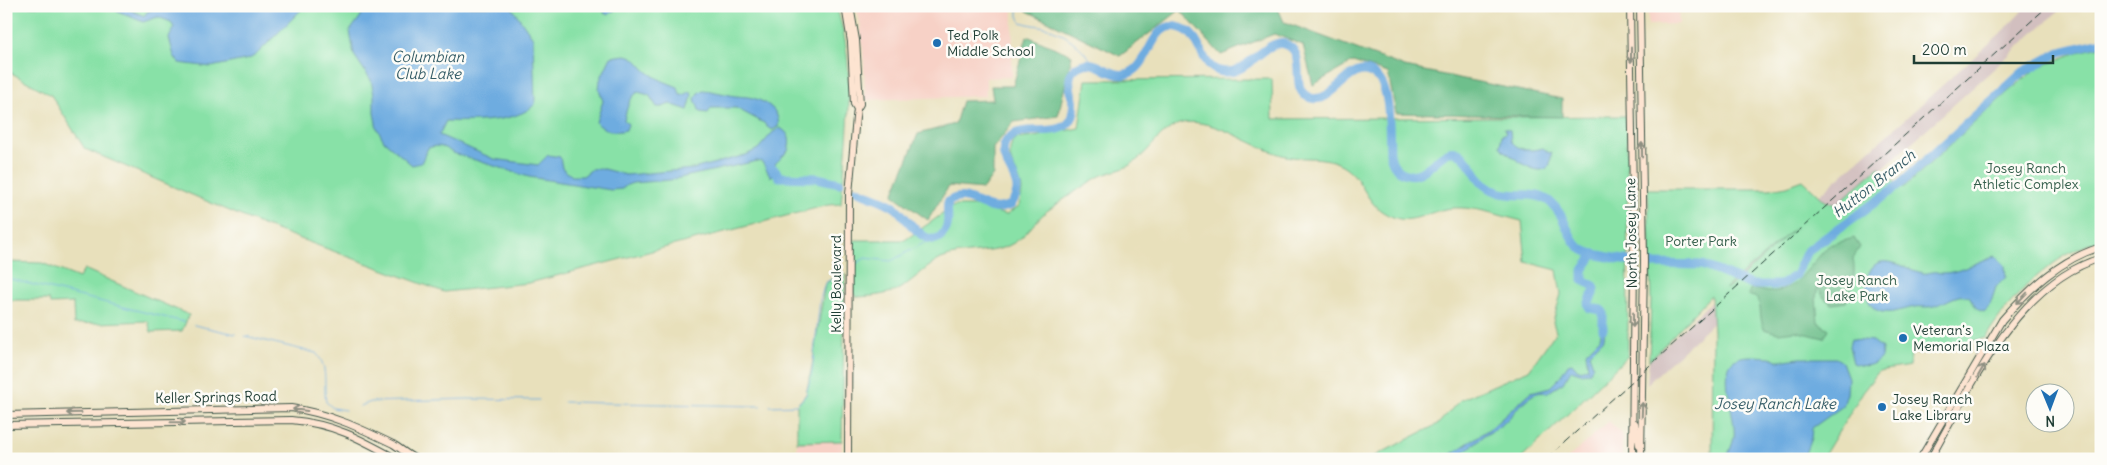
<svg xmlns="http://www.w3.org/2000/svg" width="2107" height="465" font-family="Delius,sans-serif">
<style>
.built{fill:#f7d1c6}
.industrial{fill:#d2bfbf}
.green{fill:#88e1a7;stroke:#548f6e;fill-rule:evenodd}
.forest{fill:#6ebf8c;stroke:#467e60}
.water{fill:#6eace0;stroke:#46748a}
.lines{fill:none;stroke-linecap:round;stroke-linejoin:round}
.stream{stroke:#6eace0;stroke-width:1}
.river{stroke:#6eace0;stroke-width:9}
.secondary-casing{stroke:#3d5548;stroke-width:8}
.secondary{stroke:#fde4d1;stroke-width:6}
.rail{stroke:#1f3d34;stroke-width:1;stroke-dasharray:8 4;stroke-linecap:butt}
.oneway{stroke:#8e9082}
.poi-dot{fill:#1f6fb2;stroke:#fdfcf7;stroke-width:2}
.labels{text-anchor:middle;stroke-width:5;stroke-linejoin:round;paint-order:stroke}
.poi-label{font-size:14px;fill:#1f3d34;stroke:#fdfcf7;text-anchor:start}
.park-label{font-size:14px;fill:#345e4b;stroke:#fdfcf7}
.street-label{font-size:14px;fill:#1f3d34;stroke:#fdfcf7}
.water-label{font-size:15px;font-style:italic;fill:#375e68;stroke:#fdfcf7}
</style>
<rect width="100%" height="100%" fill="#fdfcf7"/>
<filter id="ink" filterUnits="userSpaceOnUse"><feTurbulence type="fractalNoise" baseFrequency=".02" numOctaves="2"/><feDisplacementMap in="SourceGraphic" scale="10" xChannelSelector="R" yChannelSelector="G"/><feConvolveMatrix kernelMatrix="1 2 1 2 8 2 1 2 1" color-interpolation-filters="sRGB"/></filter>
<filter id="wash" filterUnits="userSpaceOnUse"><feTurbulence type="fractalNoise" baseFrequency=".0096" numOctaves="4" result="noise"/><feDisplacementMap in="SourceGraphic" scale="20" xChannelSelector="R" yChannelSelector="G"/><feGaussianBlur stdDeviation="1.12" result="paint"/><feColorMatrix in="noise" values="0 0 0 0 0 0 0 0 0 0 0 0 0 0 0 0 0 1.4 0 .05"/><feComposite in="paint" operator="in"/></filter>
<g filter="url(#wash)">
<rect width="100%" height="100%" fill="#e8e0bb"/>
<g class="built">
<polygon points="856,6 1013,6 1012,77 986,78 986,96 865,100 864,64 860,22"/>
<polygon points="1648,6 1678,6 1679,24 1648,25"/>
<polygon points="1609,421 1622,434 1622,459 1567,459"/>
<polygon points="842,441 841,459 797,459 797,442"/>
</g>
<g class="industrial">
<polygon points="2027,6 2064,6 1757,281 1737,275 1822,193 2002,32"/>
<polygon points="1720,293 1732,305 1647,384 1649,361"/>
</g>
<g class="green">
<path d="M 6,6 L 837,6 C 839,17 843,29 845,40 C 854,94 846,150 841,204 L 828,205 L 529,283 L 444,292 L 260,224 L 85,149 L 51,95 L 6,70 Z"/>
<path d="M 2101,47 L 2101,240 C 2051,255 2012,295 1985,338 L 1924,353 L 1911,353 L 1910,366 L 1879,371 L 1864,390 L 1822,459 L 1712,459 L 1713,332 L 1711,295 L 1649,361 L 1651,301 L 1648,189 L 1770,189 L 1787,186 L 1803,180 L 1825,201 L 1836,205 L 1879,167 L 1902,189 L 2008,92 L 2037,68 L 2078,52 ZM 1795,228 L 1738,280 L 1726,289 L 1726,288 Z"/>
<path d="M 1272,79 L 1273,119 L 1627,116 L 1628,356 L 1521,459 L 1369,459 L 1438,424 L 1460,400 L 1529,370 L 1556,332 L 1553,322 L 1561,294 L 1557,270 L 1526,262 L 1522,221 C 1496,215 1468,203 1441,210 C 1425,214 1410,224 1393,217 C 1363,206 1366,179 1342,165 C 1323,154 1302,161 1282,155 C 1253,147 1213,117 1182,123 C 1160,129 1149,154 1130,165 C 1120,171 1108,172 1098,177 C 1081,187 1063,200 1047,211 C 1033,222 1026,238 1008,246 C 987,255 963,250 941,259 C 927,266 917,277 904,286 C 891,295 873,296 857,297 L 853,293 L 854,240 L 905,240 L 954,206 L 975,206 L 1006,215 L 1019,206 C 1020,201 1022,194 1022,190 C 1020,169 1002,162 1014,139 L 1034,137 L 1079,128 L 1086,80 Z"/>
<polygon points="6,262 42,263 79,278 84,269 189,315 182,331 151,332 148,321 74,324 73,303 50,304 49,300 9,300 8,287 6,286"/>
<polygon points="845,274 842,441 797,442 797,405 806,394 812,366 825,283"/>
</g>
<g class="forest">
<polygon points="1027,6 1277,6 1284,22 1405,67 1562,99 1562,117 1396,113 1388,73 1353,62 1313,85 1303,45 1274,34 1221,55 1180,10 1120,56 1027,11"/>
<polygon points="1027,36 1072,55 1058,116 1014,122 993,148 993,175 983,189 949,186 928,220 893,195 918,134 955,124 962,101 993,100 991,86 1013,86"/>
<path d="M 1854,238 L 1860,247 L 1853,258 C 1856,273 1853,289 1846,302 L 1832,304 L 1824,298 L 1818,287 L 1816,297 L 1818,322 L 1829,329 L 1824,338 L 1795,331 L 1778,333 L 1764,329 C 1759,318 1762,308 1757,298 L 1748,295 L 1751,289 L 1769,292 L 1782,290 L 1796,283 L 1829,245 Z"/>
</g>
<g class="water">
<polygon points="112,6 121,6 144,16 147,12 159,6 305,6 256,55 249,59 211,67 179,63 174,56 169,38 174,28 171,22 158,17 143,22 113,9"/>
<path d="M 363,6 L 511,6 L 533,38 L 535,104 C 518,123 471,122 446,121 L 439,135 L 494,159 L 538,165 L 548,155 L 560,157 L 562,168 L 572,176 L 583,176 L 592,169 L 600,168 L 626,175 L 693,169 L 746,155 L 758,149 L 773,132 L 780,128 C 790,133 791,141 788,151 L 773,166 L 776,171 L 771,177 L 762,162 L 757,161 L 670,180 L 633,183 L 627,185 L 622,189 L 611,190 L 529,177 L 453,153 C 444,147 439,144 428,148 L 421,163 L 412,165 L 384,141 L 377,128 L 374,113 L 374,95 L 371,80 L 354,55 L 350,31 L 361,16 Z"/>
<polygon points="605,6 620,6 608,15 604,13"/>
<path d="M 625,55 C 637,56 640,67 649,73 C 659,80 668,83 678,87 L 680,95 L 684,95 L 691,91 L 692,96 L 688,110 L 670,104 L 662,107 L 657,107 L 649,95 L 638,92 C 628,99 627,109 624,120 L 628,124 L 626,130 C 616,133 603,131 596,122 L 603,101 L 599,90 L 600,80 L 611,57 Z"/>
<path d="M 703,90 C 713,91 720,93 730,95 C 737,97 746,96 753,98 C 767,102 781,111 778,127 L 772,130 L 767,127 L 764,123 L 736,108 L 711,108 L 708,113 L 700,112 L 695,99 L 698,93 Z"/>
<path d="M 1504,128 L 1510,130 L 1511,141 C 1520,152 1533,151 1543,148 L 1549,153 L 1552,152 C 1550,156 1552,161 1549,166 C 1538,179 1514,157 1504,151 L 1500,146 L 1502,135 L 1506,133 Z"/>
<path d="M 1995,256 L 2005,266 L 2006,277 L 1996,287 L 1990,305 L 1983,312 L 1977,309 L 1969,296 C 1955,293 1947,303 1934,306 C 1927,308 1921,306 1915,307 C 1899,310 1876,321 1868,299 C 1865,291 1866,280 1869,273 C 1879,249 1906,270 1923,273 C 1927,274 1930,272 1933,272 C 1936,271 1938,273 1941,273 C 1959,274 1977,261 1995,256 Z"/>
<path d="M 1601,318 L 1606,318 L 1604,339 L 1589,354 L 1593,365 L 1590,372 L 1580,373 L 1571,370 L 1563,383 L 1547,393 C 1530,388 1516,412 1505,422 C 1497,429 1488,433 1480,439 C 1469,448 1458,459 1444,459 L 1492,427 L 1531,392 L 1550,387 L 1560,377 L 1568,364 L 1572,363 L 1578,370 L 1588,368 L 1586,352 L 1600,338 L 1602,328 Z"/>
<path d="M 1851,339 L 1873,341 L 1882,348 L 1881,358 C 1872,366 1865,368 1853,363 L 1849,346 Z"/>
<path d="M 1771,357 L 1778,361 L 1799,358 L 1836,358 L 1842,362 L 1848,378 L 1847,394 L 1843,406 L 1812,428 L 1811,438 L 1803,459 L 1726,459 C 1729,452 1733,444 1734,437 C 1737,418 1716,368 1736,359 C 1744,354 1761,357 1771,357 Z"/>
</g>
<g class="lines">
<g class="stream">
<path d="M 1018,6 L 1018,16 L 1021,22 C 1029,25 1037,25 1045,27 C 1065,33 1081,46 1093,63"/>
<polyline points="856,264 865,258 891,261 933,238"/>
<polyline points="6,278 184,322"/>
<polyline points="194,325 235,334"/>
<path d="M 245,336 L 316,353 C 329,367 323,385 326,402 L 333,408 L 345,410"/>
<polyline points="564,402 761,406"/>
<polyline points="360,406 371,402 467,399 539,400"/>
<polyline points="770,406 797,405 806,395 812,372 820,300 825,283 842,272"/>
</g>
<g class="river">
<polyline points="769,165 776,171 779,177 817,178 840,183"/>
<path d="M 856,190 C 869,196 885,200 896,208 C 906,217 931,258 946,229 C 950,221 946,210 948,202 C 965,190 977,206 994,208 C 1000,209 1005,207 1011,205 C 1012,202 1015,199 1016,195 C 1023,176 992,158 1008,139 C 1022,122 1059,140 1071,120 C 1081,103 1059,79 1077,67 C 1095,55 1108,78 1126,74 C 1152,69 1149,17 1181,28 C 1187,30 1192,34 1195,40 C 1204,54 1206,72 1227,72 C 1251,72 1269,33 1289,46 C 1307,57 1288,92 1311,98 C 1336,105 1353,51 1379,79 C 1391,92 1389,136 1390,153 C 1391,162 1394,167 1401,172 C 1428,186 1442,139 1461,155 C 1476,166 1475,184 1498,192 C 1514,198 1536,190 1550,202 C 1571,220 1565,248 1594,254"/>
<polyline points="1652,264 1702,265 1752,285 1781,285 1796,275 1807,251 1898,186 2023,72 2060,52 2101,42"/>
<polyline points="1603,329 1603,312 1601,310 1590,308 1588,305 1595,289 1594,286 1583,280 1583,270 1594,254 1628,261"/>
</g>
</g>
</g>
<g filter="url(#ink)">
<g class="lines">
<defs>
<g id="secondary">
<polyline points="845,6 851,42 854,104 857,109"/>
<polyline points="1630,6 1634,259 1632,459"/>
<polyline points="1640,6 1644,261 1641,459"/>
<path d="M 6,415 L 291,408 C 328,413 360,428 393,444 C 401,449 408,455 416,459"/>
<polyline points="1635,423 1639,445"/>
<path d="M 6,425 L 291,420 C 334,424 359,438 397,459"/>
<polyline points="848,459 849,194 856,117 857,109 860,104 856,40 850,6"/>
<path d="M 1920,459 L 2002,320 C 2029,289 2060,259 2101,247"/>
<path d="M 1930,459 C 1971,388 2016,283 2101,258"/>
</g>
</defs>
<use href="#secondary" class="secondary-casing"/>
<use href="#secondary" class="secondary"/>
<polyline class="rail" points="1546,459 2048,6"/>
</g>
<defs><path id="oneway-shaft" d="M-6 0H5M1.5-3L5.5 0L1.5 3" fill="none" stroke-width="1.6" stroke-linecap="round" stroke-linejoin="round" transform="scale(1.25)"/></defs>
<g class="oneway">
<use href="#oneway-shaft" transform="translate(1631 55) rotate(90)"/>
<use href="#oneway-shaft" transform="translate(1642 150) rotate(-91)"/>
<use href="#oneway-shaft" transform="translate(2022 298) rotate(134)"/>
<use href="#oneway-shaft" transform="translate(1633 320) rotate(91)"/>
<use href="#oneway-shaft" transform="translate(1981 371) rotate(-60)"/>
<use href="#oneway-shaft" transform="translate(300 410) rotate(-173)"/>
<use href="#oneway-shaft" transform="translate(1642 410) rotate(-88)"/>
<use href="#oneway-shaft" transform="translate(74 413) rotate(179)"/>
<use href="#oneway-shaft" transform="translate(178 422) rotate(-1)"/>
</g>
</g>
<g class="poi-dot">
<circle cx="937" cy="43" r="5"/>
<circle cx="1903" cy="338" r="5"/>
<circle cx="1882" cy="407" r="5"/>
</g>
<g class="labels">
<g class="poi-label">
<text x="947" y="40">Ted Polk<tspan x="947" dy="16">Middle School</tspan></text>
<text x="1913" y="335">Veteran's<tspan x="1913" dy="16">Memorial Plaza</tspan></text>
<text x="1892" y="404">Josey Ranch<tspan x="1892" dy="16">Lake Library</tspan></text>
</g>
<g class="park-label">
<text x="2026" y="173">Josey Ranch<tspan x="2026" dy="16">Athletic Complex</tspan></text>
<text x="1701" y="246">Porter Park</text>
<text x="1857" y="285">Josey Ranch<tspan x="1857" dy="16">Lake Park</tspan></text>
</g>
<g class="street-label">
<text transform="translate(1631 233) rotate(-91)" y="5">North Josey Lane</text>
<text transform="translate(836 284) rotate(-90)" y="5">Kelly Boulevard</text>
<text transform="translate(216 397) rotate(-1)" y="5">Keller Springs Road</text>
</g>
<g class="water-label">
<text x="428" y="62">Columbian<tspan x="428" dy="17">Club Lake</tspan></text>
<text transform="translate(1874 184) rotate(-38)" y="5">Hutton Branch</text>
<text x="1775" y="409">Josey Ranch Lake</text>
</g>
</g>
<rect width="2107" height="465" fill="none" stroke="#fdfcf7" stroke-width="25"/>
<g transform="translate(2050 408) rotate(179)"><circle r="24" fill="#fdfcf7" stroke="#a4b0a9"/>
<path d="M0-4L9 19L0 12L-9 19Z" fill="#1f6fb2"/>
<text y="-8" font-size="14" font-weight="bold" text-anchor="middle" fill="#1f3d34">N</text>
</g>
<path d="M1914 55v8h139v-8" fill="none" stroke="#1f3d34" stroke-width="2.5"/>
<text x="1922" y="55" font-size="15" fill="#1f3d34" stroke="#fdfcf7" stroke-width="4" paint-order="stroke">200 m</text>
</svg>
